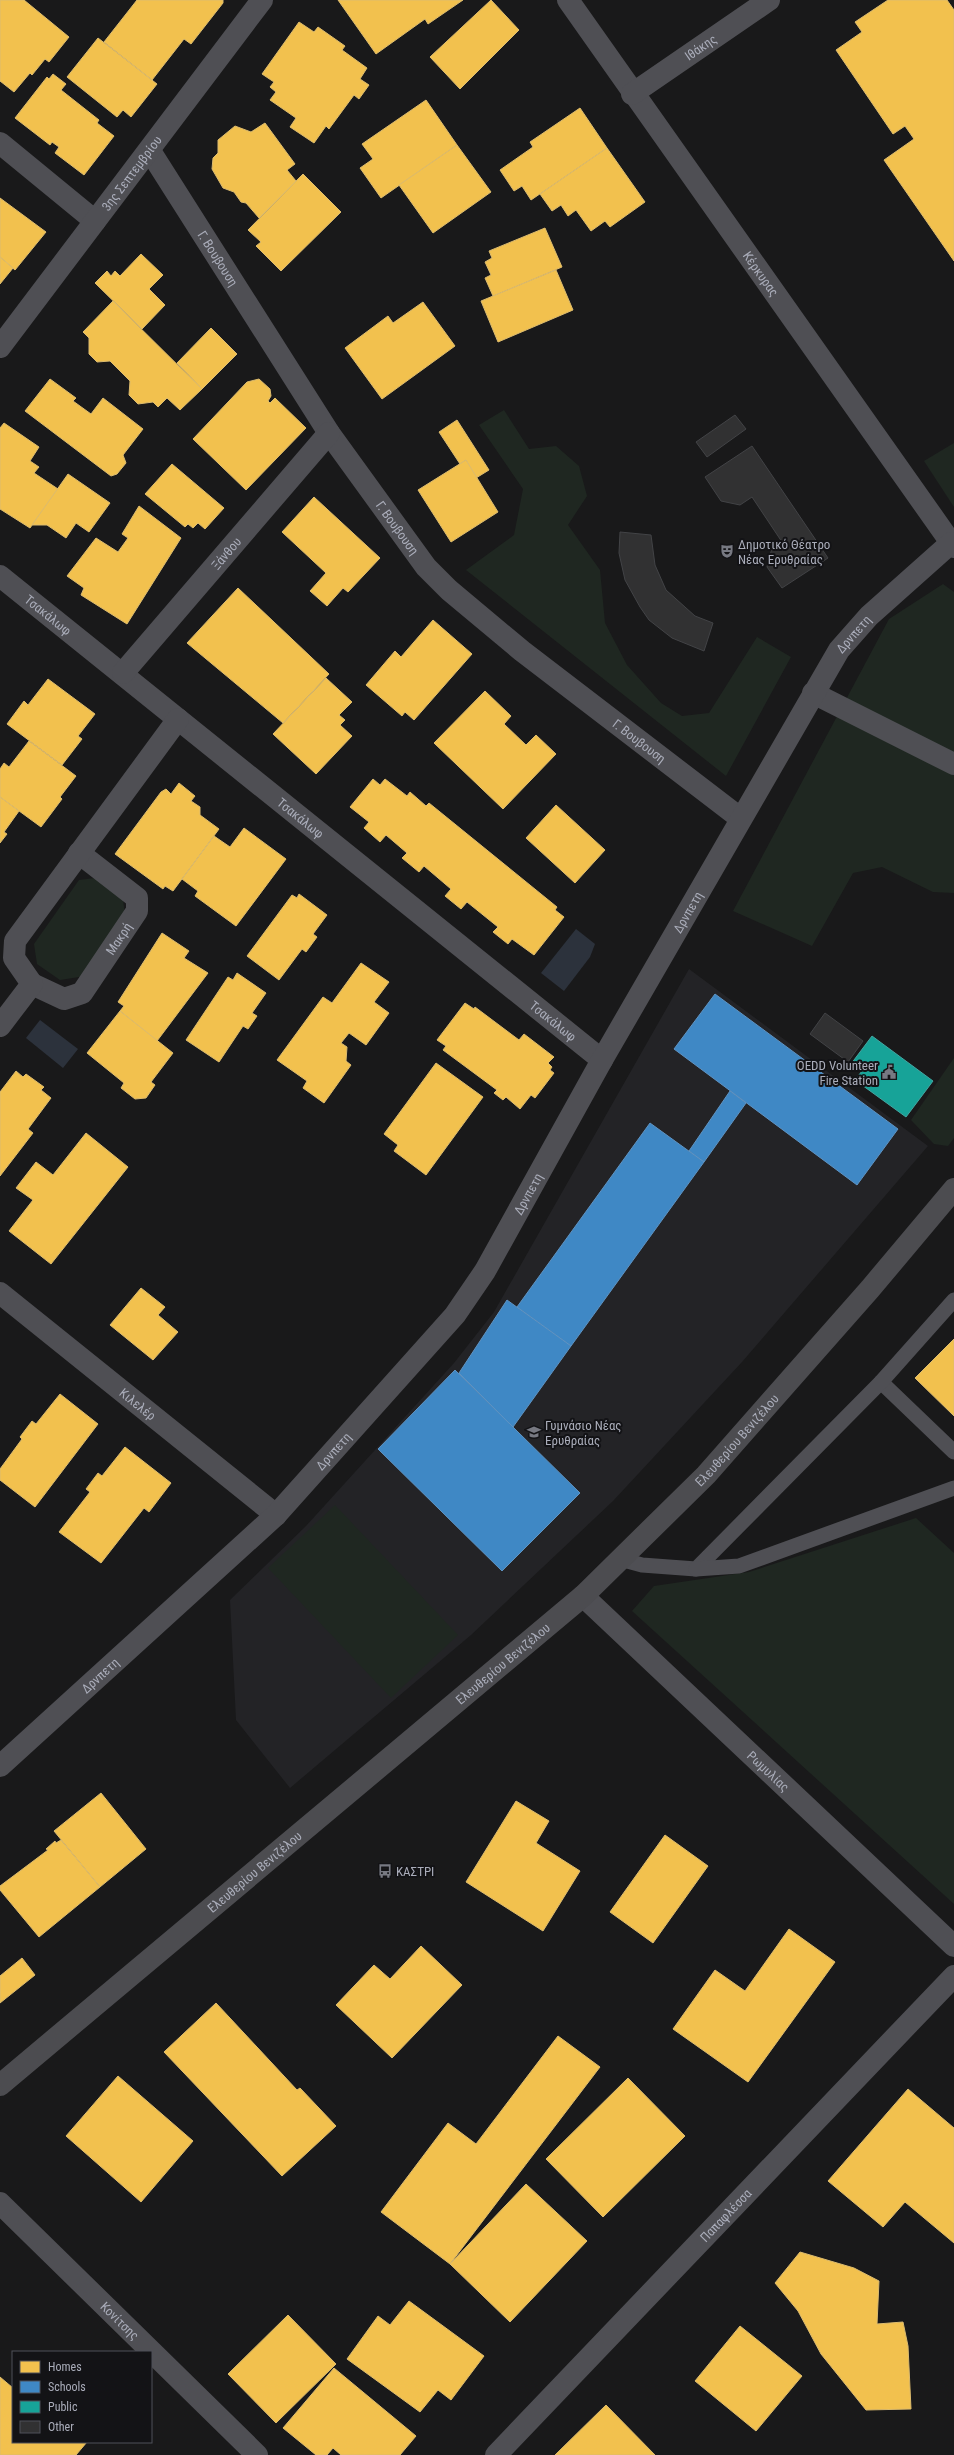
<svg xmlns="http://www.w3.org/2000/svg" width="954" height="2455" font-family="'Roboto Condensed',sans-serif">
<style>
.built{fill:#232326}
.green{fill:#1f2721}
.water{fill:#2c323c}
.homes{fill:#f2c14e;stroke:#dcbb6e}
.schools{fill:#3f88c5;stroke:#5f93c2}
.public{fill:#17a398;stroke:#43a6a2}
.building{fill:#313132;stroke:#424346}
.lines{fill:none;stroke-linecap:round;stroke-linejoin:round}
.service{stroke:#4f4f54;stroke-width:15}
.pedestrian{stroke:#4f4f54;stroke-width:22}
.minor{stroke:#4f4f54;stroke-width:22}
.primary{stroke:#4c4c50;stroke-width:22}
.labels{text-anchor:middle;stroke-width:4;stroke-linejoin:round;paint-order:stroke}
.street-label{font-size:13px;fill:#aaadba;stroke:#131316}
.poi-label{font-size:13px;fill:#aaadba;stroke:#131316;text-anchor:start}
</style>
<rect width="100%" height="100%" fill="#19191a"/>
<polygon class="built" points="689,969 928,1146 742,1362 613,1501 471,1635 290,1788 236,1720 230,1600 306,1526 454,1363 494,1312"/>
<g class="green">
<polygon points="504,410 529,449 556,446 579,466 587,496 568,525 600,570 605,623 627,665 661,703 682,716 709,713 757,637 791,657 726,776 466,570 514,535 523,489 479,425"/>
<polygon points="954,443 954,507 924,461"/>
<polygon points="943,584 954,592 954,893 933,892 882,867 853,873 812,946 733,911 889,619"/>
<polygon points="95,878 123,899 125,916 85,976 60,980 37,964 34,944 79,880"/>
<polygon points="954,1058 954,1138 948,1146 934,1144 911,1120"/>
<polygon points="335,1505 458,1635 391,1698 268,1568"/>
<polygon points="916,1518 954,1553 954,1904 632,1611 654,1586 749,1572"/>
</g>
<g class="water">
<polygon points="576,929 595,944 590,957 564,991 541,973"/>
<polygon points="40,1020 78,1049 63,1068 26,1038"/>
</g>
<g class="homes">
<polygon points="0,0 24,0 69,37 49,62 45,59 32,75 30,73 14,92 0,81"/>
<polygon points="137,0 223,0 223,3 191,44 184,39 152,80 104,42"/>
<polygon points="338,0 463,0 428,24 425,19 376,54"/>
<polygon points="491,0 519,30 460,89 430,57"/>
<polygon points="888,0 947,0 954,10 954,261 884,160 914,139 905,126 893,134 836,50 862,32 855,22"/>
<polygon points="299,22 314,32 318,27 345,46 342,50 367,68 360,79 369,85 359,99 354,95 329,129 326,126 314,143 290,127 296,118 270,100 276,92 270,87 274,82 262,74"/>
<polygon points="98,38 157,84 131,117 123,110 117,117 67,77"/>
<polygon points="53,74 66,84 61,90 99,120 97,123 114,136 84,175 55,153 59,147 52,142 50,145 15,118 47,77 49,79"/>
<polygon points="426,100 457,145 381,198 360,168 373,159 362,144"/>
<polygon points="580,108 607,148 531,200 522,186 514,191 500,170 533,147 530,142"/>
<polygon points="265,123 295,164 287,170 296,181 259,218 246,203 241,202 234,192 223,188 212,169 213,158 218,153 218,140 235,126 251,132"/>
<polygon points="457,145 491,192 433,233 399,185"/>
<polygon points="607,148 645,202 610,227 605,221 591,231 576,210 568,216 561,205 552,211 540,194"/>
<polygon points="303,174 341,212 281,271 256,246 261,242 248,230"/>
<polygon points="0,198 46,232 15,270 0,257"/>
<polygon points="545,228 562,267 493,296 485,278 491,275 485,262 492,258 489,251"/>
<polygon points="141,254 163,275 149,289 165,305 142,329 95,283 107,271 111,276 115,271 120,276"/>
<polygon points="0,257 13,268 0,284"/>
<polygon points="556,270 573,310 498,342 481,301"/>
<polygon points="113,301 202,389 180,410 167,398 158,407 153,402 138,404 129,395 130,381 110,361 97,362 89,354 89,338 83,332"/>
<polygon points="423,302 455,346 382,399 345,348 388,316 393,323"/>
<polygon points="211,328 237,354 202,389 177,363"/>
<polygon points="50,379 76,398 73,401 91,414 103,398 143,429 123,455 126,463 117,474 111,476 25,411"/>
<polygon points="259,379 270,389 271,396 268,401 270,403 275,398 306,428 246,490 193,439 247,382"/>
<polygon points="457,420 489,470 476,478 466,460 460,464 439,432"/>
<polygon points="4,423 39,447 30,461 39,467 34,473 58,489 30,528 0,509 0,428"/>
<polygon points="466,460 498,512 451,542 418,490"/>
<polygon points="172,464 224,508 205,529 198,523 193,528 188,524 185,527 145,494"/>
<polygon points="68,474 110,503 89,532 76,523 66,538 47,525 32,525"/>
<polygon points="314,497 380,558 348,592 343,588 327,606 310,591 326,573 282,532"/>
<polygon points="139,506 181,538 127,624 81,595 84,588 67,576 96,538 118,552 128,538 122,534"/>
<polygon points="238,588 329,674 283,723 187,643"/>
<polygon points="433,620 472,654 414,720 405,712 402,716 366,685 395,651 401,657"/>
<polygon points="326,678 352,702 339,715 345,720 340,725 352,736 316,774 273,734"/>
<polygon points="48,679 95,714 78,736 82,739 62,765 7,724 24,701 28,705"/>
<polygon points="485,691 511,716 504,724 526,745 536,735 556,754 503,809 434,743"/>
<polygon points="29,741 76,776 60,797 62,799 41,827 0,797 0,769 4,763 9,767"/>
<polygon points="373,779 380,785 385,779 407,796 410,792 426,806 429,803 557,907 555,910 564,917 534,955 512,939 508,944 493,932 498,927 467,902 461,909 445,896 451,889 424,866 419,872 402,858 407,853 386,835 380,842 364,828 369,822 350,807"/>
<polygon points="179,783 195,796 191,801 200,807 200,815 219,829 173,891 165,886 163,889 115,854 161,792 166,789 171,794"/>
<polygon points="0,797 19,811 4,832 7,834 0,843"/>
<polygon points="556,805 605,850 575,883 526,838"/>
<polygon points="244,828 286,859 236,926 195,896 198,891 182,879 214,836 230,847"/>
<polygon points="299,894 327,915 313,934 317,937 306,952 302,949 279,980 247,956 292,895 297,898"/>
<polygon points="162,933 189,951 184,958 208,973 157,1041 120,1011 124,1006 118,1002"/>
<polygon points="361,963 389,982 374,1002 389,1013 366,1045 349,1033 341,1043 347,1047 346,1061 351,1065 324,1103 303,1088 307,1081 277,1060 323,997 332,1003"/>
<polygon points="237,973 266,993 252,1013 257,1016 248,1029 243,1026 219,1062 186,1040 228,977 233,980"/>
<polygon points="465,1003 474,1009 475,1007 519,1040 524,1034 554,1057 548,1063 552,1067 550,1070 554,1073 535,1098 531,1095 520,1109 506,1097 503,1100 494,1093 497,1090 443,1050 446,1046 437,1040"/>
<polygon points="120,1011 173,1053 151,1082 155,1085 146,1098 135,1099 121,1088 124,1083 87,1053"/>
<polygon points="436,1063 483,1097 426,1175 394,1151 398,1145 384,1134"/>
<polygon points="16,1071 23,1077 26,1074 44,1087 41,1090 51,1098 28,1129 33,1133 0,1176 0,1092"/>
<polygon points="86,1133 128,1167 51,1264 9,1231 33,1200 16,1188 36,1162 53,1175"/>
<polygon points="141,1288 165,1307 158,1315 178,1332 153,1360 110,1325"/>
<polygon points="954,1339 954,1416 915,1378"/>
<polygon points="60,1394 98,1424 35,1507 0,1480 0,1469 22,1439 20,1437 32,1421 36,1424"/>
<polygon points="125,1447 171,1483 149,1512 144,1508 101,1563 59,1532 90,1492 86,1489 98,1473 102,1476"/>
<polygon points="101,1793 146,1849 100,1887 54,1831"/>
<polygon points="516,1801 549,1821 536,1843 580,1871 543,1931 466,1882"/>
<polygon points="665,1835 708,1866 653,1943 610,1912"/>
<polygon points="61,1840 100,1887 39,1937 0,1890 0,1886 48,1850 46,1849 55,1841 56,1843"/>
<polygon points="789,1929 835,1962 748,2082 673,2029 715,1970 745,1991"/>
<polygon points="421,1946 462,1985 392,2058 336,2005 374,1965 390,1979"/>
<polygon points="22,1958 35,1975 0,2003 0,1976"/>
<polygon points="216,2003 297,2090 300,2088 336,2126 282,2176 164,2052"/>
<polygon points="558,2036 600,2067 450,2264 381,2212 448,2123 476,2144"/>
<polygon points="118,2076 193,2141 141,2202 66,2136"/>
<polygon points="628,2078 685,2136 603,2217 546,2159"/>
<polygon points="908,2089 954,2128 954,2243 905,2202 883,2227 828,2181"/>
<polygon points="526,2184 587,2241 510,2322 450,2264"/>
<polygon points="800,2252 854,2268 879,2281 877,2324 903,2322 908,2346 911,2409 866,2410 821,2354 798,2311 775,2283"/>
<polygon points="409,2301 484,2356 451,2400 438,2390 420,2412 347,2359 378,2316 390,2325"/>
<polygon points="288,2315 336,2364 276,2423 228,2374"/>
<polygon points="740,2326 802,2376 756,2431 695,2381"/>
<polygon points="334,2368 416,2436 400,2455 341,2455 333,2448 327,2455 316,2455 283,2428"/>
<polygon points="0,2377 13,2388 13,2442 87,2442 76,2455 0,2455"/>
<polygon points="606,2405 655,2455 555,2455"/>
</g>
<g class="schools">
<polygon points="715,994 898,1129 857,1185 674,1049"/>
<polygon points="730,1091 746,1103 704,1162 689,1151"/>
<polygon points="650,1123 704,1162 571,1346 517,1307"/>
<polygon points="507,1300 571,1346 513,1427 459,1373"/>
<polygon points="455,1370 580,1493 502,1571 378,1449"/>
</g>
<polygon class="public" points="872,1036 933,1081 906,1117 855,1080 862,1071 851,1064"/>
<g class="building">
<polygon points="735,415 746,429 707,457 696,442"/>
<polygon points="752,446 828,558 782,588 767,567 772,548 782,542 752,497 740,505 721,501 705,477"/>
<polygon points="620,532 651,535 655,565 666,590 695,616 713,623 704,651 672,638 649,620 640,607 625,580 619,553"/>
<polygon points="825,1013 863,1041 848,1062 810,1034"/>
</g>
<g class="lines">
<g class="service">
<polyline points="881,1382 954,1452"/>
<polyline points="620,1559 642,1565 696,1569 881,1382 954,1300"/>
<polyline points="696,1569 739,1566 954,1488"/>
</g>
<polyline class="pedestrian" points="813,693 954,764"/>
<g class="minor">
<path id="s1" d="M 568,0 L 954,547"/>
<path id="s2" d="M 632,94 L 769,0"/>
<polyline points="0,143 95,221"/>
<path id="s3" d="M 150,151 L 329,433 L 426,567 L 449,590 L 522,651 L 740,818"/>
<path id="s4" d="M 0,347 L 262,0"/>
<path id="s5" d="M 0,576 L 602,1060"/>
<path id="s6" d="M 123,673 L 329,433"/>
<path id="s7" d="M 32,984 L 64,999 L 82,993 L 137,911 L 137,898 L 79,853"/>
<polyline points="0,1026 32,984 14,958 15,941 178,719"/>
<path id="s8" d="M 0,1293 L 276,1515"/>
<path id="s9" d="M 583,1596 L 954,1946"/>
<path id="s10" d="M 0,1766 L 276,1515 L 455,1315 L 485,1271 L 602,1060 L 839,650 L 869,616 L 951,543"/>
<path id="s11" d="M 0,2203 L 257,2455"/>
<path id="s12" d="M 496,2455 L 954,1976"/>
</g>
<path class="primary" id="s13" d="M 0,2085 L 583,1596 L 706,1475 L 870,1289 L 954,1189"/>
</g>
<defs>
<symbol id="theatre-bare" viewBox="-9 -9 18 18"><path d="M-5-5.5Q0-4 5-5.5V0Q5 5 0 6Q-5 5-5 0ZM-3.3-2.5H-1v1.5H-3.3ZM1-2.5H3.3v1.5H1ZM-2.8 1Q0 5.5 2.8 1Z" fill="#777982" stroke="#131316" stroke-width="2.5" paint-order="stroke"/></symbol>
<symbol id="civic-bare" viewBox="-9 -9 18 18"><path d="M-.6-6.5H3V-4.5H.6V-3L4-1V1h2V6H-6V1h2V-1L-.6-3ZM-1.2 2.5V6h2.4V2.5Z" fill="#777982" stroke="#131316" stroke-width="2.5" paint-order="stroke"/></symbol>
<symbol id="school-bare" viewBox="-9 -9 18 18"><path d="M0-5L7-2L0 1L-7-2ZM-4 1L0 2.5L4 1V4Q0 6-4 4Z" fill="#777982" stroke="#131316" stroke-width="2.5" paint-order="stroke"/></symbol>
<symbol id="bus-bare" viewBox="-9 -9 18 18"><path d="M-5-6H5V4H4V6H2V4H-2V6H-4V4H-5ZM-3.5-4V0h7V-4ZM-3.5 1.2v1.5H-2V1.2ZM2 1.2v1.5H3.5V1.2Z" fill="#777982" stroke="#131316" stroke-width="2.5" paint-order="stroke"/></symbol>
</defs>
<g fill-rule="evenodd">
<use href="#theatre-bare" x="717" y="541" width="20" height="20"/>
<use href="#civic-bare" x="879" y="1062" width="20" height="20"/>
<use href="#school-bare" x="524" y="1422" width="20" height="20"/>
<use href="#bus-bare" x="375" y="1861" width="20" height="20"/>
</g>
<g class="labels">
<g class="street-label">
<text dy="5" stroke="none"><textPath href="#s2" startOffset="83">Ιθάκης</textPath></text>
<text dy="5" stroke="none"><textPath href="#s4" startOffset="218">3ης Σεπτεμβρίου</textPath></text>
<text dy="5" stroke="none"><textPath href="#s3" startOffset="127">Γ. Βουβουση</textPath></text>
<text dy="5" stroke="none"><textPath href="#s1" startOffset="335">Κέρκυρας</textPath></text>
<text dy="5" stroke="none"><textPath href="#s3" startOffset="451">Γ. Βουβουση</textPath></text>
<text dy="5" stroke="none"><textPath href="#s6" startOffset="158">Ξάνθου</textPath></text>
<text dy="5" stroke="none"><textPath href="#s5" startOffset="62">Τσακάλωφ</textPath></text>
<text dy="5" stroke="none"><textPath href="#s10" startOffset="1431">Δρνπετη</textPath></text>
<text dy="5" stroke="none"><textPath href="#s3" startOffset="775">Γ. Βουβουση</textPath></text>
<text dy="5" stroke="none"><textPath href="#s5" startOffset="386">Τσακάλωφ</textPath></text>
<text dy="5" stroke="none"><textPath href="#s10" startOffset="1107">Δρνπετη</textPath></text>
<text dy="5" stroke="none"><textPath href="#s7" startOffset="120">Μακρή</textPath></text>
<text dy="5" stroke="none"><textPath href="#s5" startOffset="710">Τσακάλωφ</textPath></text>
<text dy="5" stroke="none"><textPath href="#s10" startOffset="783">Δρνπετη</textPath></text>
<text dy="5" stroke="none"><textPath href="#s8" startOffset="177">Κιλελέρ</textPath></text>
<text dy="5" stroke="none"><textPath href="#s13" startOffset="980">Ελευθερίου Βενιζέλου</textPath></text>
<text dy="5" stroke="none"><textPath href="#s10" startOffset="459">Δρνπετη</textPath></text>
<text dy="5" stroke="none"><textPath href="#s13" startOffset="656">Ελευθερίου Βενιζέλου</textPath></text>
<text dy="5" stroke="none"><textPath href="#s10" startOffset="135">Δρνπετη</textPath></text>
<text dy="5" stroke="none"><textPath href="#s9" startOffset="255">Ρωμυλίας</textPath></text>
<text dy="5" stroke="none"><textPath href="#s13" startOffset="332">Ελευθερίου Βενιζέλου</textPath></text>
<text dy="5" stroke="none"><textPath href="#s12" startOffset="332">Παπαφλέσσα</textPath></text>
<text dy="5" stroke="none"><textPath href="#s11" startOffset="168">Κονίτσης</textPath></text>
</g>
<g class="poi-label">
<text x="738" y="549">Δημοτικό Θέατρο<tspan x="738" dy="15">Νέας Ερυθραίας</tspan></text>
<text x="878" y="1070" text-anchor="end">OEDD Volunteer<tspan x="878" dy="15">Fire Station</tspan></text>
<text x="545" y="1430">Γυμνάσιο Νέας<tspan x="545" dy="15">Ερυθραίας</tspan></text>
<text x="396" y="1876">ΚΑΣΤΡΙ</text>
</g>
</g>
<rect x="12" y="2351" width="140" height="92" fill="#131316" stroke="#4f5158"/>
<rect x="20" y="2361" width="20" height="12" fill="#f2c14e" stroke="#4f5158"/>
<text x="48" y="2371" font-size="12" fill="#aaadba">Homes</text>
<rect x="20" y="2381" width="20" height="12" fill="#3f88c5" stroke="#4f5158"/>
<text x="48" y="2391" font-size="12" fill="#aaadba">Schools</text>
<rect x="20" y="2401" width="20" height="12" fill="#17a398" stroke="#4f5158"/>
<text x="48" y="2411" font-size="12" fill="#aaadba">Public</text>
<rect x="20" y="2421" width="20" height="12" fill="#313132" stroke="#4f5158"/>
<text x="48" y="2431" font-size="12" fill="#aaadba">Other</text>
</svg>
